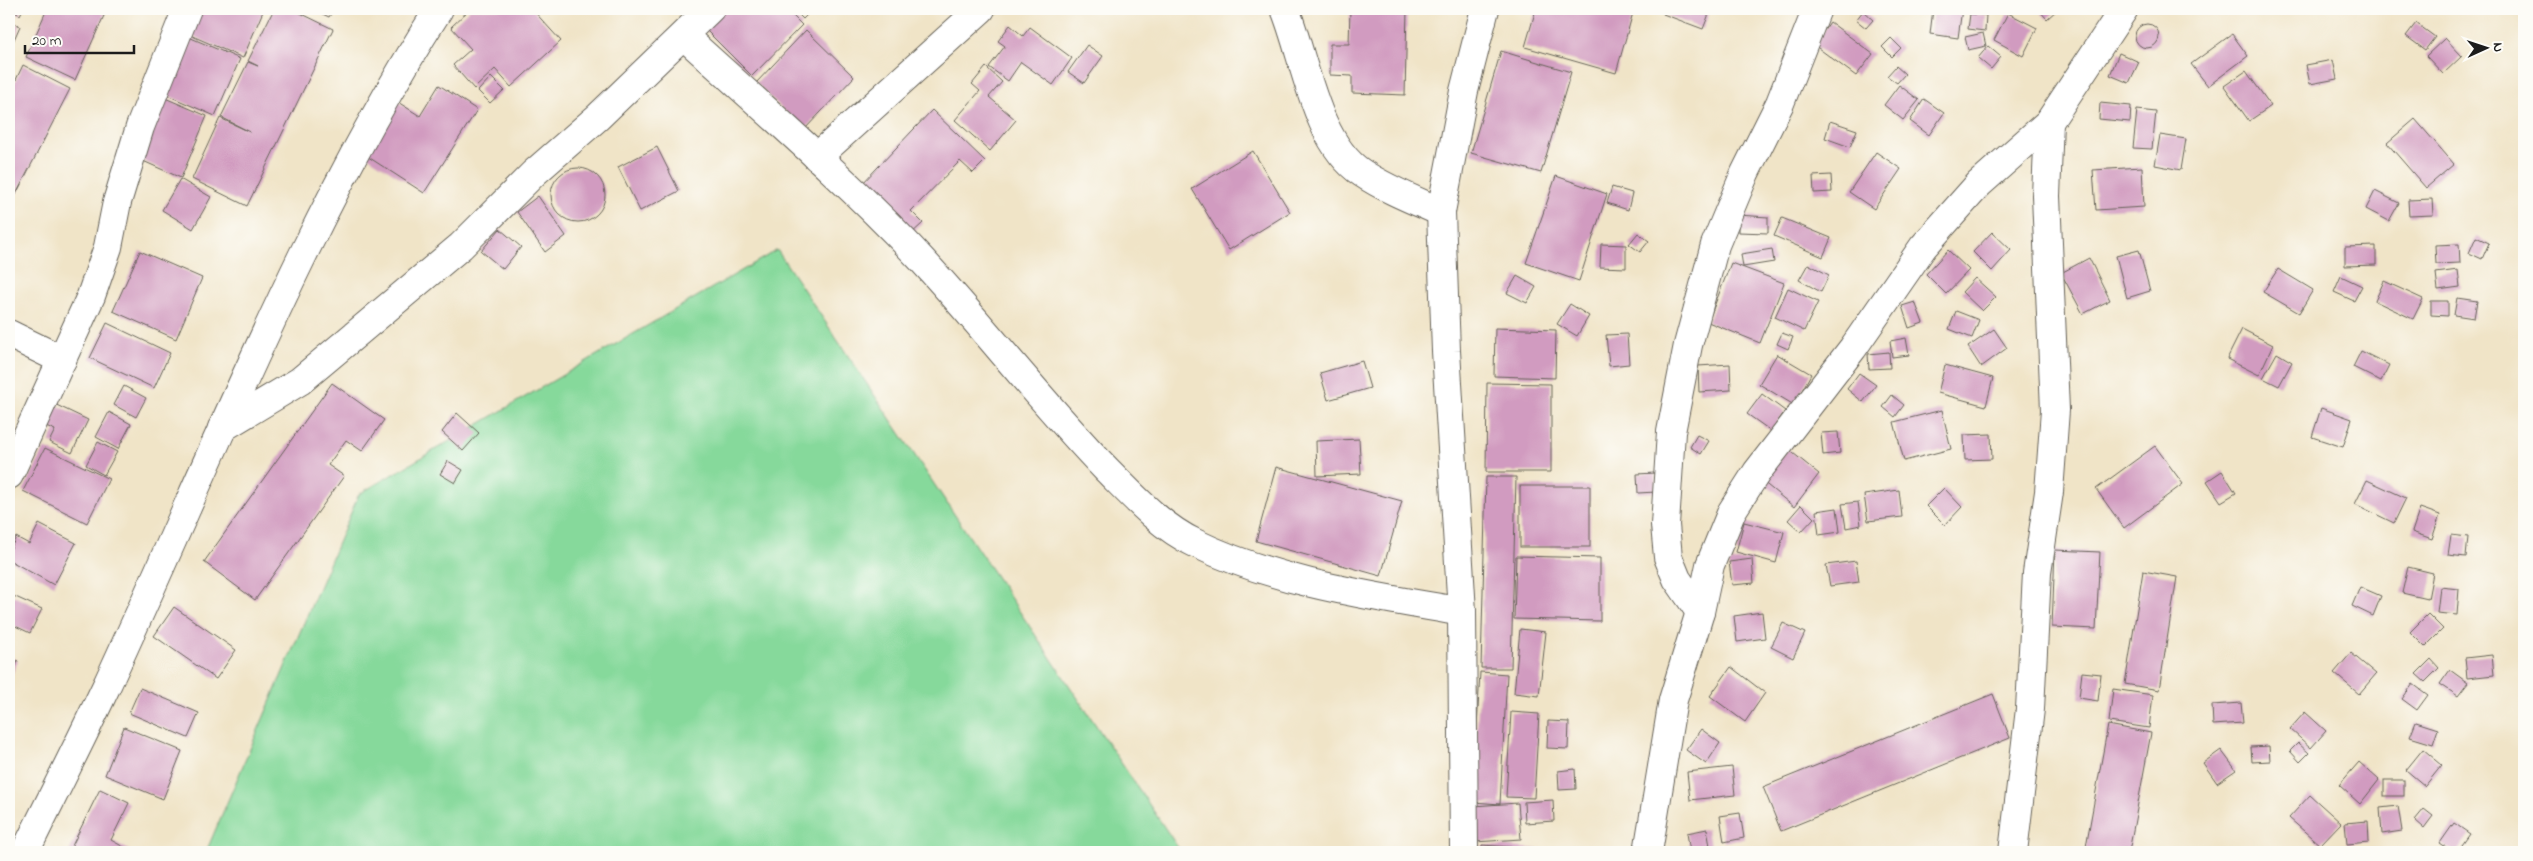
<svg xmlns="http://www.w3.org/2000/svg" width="2533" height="861" font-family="'Indie Flower',sans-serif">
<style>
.green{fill:#86d99b;stroke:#517a5c}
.building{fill:#d19bc0}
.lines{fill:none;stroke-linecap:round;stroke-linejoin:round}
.street-casing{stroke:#666258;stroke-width:30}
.street{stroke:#fff;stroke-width:28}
</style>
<rect width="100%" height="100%" fill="#fdfcf7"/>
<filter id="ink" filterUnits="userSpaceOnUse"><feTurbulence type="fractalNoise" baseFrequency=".02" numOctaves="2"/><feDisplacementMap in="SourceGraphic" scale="10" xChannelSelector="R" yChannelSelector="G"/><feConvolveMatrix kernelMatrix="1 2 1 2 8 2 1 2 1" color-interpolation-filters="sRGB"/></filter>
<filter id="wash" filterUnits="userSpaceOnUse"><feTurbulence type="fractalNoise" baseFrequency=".0096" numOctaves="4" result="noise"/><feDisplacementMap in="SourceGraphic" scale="20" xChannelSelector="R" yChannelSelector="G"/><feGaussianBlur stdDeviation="1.12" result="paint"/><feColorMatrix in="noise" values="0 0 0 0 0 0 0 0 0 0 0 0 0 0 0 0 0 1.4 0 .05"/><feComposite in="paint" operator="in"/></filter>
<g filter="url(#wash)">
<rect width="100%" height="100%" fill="#f0e4c7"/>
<polygon class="green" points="777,250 1181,852 206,852 359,494"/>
<g id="blocks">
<g class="building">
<polygon points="9,9 23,9 20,15"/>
<polygon points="47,9 107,9 75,80 26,57"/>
<polygon points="194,9 264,9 243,58 183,32"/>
<polygon points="274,9 292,9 333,29 247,206 192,179 220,118 250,132 221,117 248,62 258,66 248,61"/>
<polygon points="312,9 334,9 329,17"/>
<polygon points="470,9 532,9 561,41 511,87 495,69 474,89 453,65 471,49 451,27"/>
<polygon points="718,9 786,9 802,25 752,76 701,25"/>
<polygon points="793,9 813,9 803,19"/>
<polygon points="1350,9 1407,9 1405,95 1352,93 1352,76 1330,75 1330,44 1349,44"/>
<polygon points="1536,9 1634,9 1616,73 1525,47"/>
<polygon points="1665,9 1711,9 1703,29 1663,14"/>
<polygon points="1933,9 1962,9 1958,38 1930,34"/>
<polygon points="2038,9 2058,9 2047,19"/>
<polygon points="1863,11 1873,20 1866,28 1856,20"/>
<polygon points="2008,13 2037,28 2023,56 1994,40"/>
<polygon points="1970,14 1986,15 1985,31 1968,29"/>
<polygon points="9,20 20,26 9,51"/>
<polygon points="1830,22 1873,54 1856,76 1814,45"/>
<polygon points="2416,23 2435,37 2425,50 2406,36"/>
<circle cx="2147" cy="36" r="12"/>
<polygon points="1010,25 1023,36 1030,27 1072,58 1053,85 1021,62 1008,81 989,67 1005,46 998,41"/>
<polygon points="806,30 854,77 804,130 756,83"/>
<polygon points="1983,33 1986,46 1968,50 1965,37"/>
<polygon points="2232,34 2248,56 2208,86 2191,64"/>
<polygon points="184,35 240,59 215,116 160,92"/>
<polygon points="1891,38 1901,48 1892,57 1882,47"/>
<polygon points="2445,38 2462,56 2443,74 2426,56"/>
<polygon points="1087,45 1103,56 1084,83 1068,72"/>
<polygon points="1988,46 2001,57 1991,69 1978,58"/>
<polygon points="1501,51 1571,72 1541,173 1471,153"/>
<polygon points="2119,53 2139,62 2129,83 2110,75"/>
<polygon points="2333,60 2337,79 2310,84 2306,65"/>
<polygon points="23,65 70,89 9,208 9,84 13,86"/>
<polygon points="1896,66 1905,74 1897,83 1887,76"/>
<polygon points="986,67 1002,82 989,97 1016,120 990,151 955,120 980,91 972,84"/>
<polygon points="2246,71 2271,106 2249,121 2224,86"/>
<polygon points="491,77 504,90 490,103 478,91"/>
<polygon points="439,85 477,110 424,193 359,151 393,99 420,116"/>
<polygon points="1899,85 1919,100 1903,120 1884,105"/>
<polygon points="158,95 207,116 181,178 132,156"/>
<polygon points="1924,99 1944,113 1929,135 1910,121"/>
<polygon points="2100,103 2131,106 2130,122 2099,119"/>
<polygon points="932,110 985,161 973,173 960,161 911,211 923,223 910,235 860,186"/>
<polygon points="2137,110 2156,112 2152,149 2133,148"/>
<polygon points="2415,119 2454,164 2426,188 2387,143"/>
<polygon points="1830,121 1857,130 1850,147 1825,138"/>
<polygon points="2160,135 2186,139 2181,170 2155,165"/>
<polygon points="657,147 679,191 640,211 618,167"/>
<polygon points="1253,151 1290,212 1229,250 1192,189"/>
<polygon points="1876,152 1901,169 1874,209 1849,192"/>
<polygon points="2142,167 2144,207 2096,210 2093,170"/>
<circle cx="578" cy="195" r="27"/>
<polygon points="1831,175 1832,192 1814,193 1813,176"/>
<polygon points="1556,176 1607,194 1579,281 1526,263"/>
<polygon points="180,179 211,197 193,229 162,210"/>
<polygon points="1612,187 1632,193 1628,210 1607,203"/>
<polygon points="2375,191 2399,203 2389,221 2366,209"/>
<polygon points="538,196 566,236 545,252 517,212"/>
<polygon points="2432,199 2433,215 2409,216 2408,200"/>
<polygon points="1738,215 1768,217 1768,233 1738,232"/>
<polygon points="1782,218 1831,238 1823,257 1774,236"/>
<polygon points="500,229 521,247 503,269 481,251"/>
<polygon points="1992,232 2011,250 1992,271 1973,252"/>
<polygon points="1638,233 1649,241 1640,252 1629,244"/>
<polygon points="2476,237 2489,243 2482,259 2469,253"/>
<polygon points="1601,244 1626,245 1626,268 1600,267"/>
<polygon points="2459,244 2460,263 2436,264 2435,245"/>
<polygon points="2376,246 2376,265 2345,266 2345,247"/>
<polygon points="1772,249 1774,262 1743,267 1741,254"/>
<polygon points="1948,250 1969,270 1946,294 1926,274"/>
<polygon points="2139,250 2150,291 2127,298 2116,256"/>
<polygon points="140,251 202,278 176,339 113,311"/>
<polygon points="2089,258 2110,300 2083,314 2061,273"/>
<polygon points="1731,263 1784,283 1760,343 1708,322"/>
<polygon points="1808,264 1829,275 1821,292 1799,280"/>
<polygon points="2278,269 2313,290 2299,313 2263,292"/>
<polygon points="2458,270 2460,287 2438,290 2436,273"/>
<polygon points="1517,276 1536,287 1527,303 1507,293"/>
<polygon points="2341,276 2362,286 2354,301 2334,292"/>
<polygon points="1975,278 1996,297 1982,311 1962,292"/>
<polygon points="2384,281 2423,299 2413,319 2375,301"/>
<polygon points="1788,288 1818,302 1804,331 1775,317"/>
<polygon points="2457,298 2477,301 2474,318 2454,315"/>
<polygon points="2431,301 2448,301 2448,316 2431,315"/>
<polygon points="1915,302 1923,323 1909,328 1902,306"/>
<polygon points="1570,304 1589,316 1577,336 1557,324"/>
<polygon points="1956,311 1979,320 1972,338 1949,329"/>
<polygon points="107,323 170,353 154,388 90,358"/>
<polygon points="1495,328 1556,330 1555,378 1494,376"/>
<polygon points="1994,329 2007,348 1981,367 1968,347"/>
<polygon points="2242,329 2273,345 2259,375 2227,359"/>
<polygon points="1782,333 1793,337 1788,349 1777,344"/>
<polygon points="1627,334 1629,364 1609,366 1606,335"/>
<polygon points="1906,338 1909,355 1892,357 1890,341"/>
<polygon points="2361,351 2389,365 2381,381 2353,367"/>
<polygon points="1889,352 1890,368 1869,369 1868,354"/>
<polygon points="2277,353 2292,362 2279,386 2263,378"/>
<polygon points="1777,354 1811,374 1794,405 1759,384"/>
<polygon points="1362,361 1370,388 1328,400 1320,373"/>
<polygon points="1730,364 1731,390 1699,392 1698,366"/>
<polygon points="1945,365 1993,378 1986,406 1938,393"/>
<polygon points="1859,373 1876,385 1863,402 1847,389"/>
<polygon points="332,383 384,420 362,451 346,440 328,465 344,476 255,600 204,562"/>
<polygon points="1487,383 1551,384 1551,472 1486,472"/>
<polygon points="124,386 146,398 136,417 114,405"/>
<polygon points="1762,394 1785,411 1771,431 1747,414"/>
<polygon points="1892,395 1904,405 1895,417 1883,407"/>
<polygon points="48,401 88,420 72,453 49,442 55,430 37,422"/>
<polygon points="2321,408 2352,419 2343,447 2312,437"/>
<polygon points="1942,410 1951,449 1904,461 1894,422"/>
<polygon points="109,412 131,424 118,449 96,437"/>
<polygon points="457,413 479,433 463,451 442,432"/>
<polygon points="1838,432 1840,453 1823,455 1821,433"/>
<polygon points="1991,434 1992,459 1965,460 1964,435"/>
<polygon points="1697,435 1709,441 1701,454 1690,447"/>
<polygon points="1359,439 1361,474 1317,476 1316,441"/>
<polygon points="98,442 117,452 104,475 86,465"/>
<polygon points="2155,446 2183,484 2124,528 2096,489"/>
<polygon points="45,448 109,479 87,523 23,491"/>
<polygon points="1788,449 1819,474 1794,507 1762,481"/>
<polygon points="448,461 463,470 455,483 440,474"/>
<polygon points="1276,467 1402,501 1381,576 1256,541"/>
<polygon points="2222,471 2236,493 2221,502 2207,481"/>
<polygon points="1655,473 1656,492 1638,493 1637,474"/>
<polygon points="1486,477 1516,477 1511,668 1481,668"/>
<polygon points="2367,480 2406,498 2394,523 2355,504"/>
<rect x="1520" y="486" width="70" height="61"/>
<polygon points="1944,488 1962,507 1945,525 1926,506"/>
<polygon points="1899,490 1902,517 1868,521 1864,495"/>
<polygon points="1858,502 1861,525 1846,528 1842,504"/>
<polygon points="1801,505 1814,518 1801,532 1788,520"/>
<polygon points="1837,508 1840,532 1819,535 1816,511"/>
<polygon points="2420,508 2440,515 2432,539 2412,532"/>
<polygon points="1744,522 1784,532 1776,563 1736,552"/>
<polygon points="39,524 76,543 54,585 9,560 9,552 16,537 29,544"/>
<polygon points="2451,535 2468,537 2466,557 2448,555"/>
<polygon points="2055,550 2100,552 2096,629 2052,627"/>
<polygon points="1516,556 1600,558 1600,621 1514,619"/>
<polygon points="1752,559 1754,583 1732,585 1729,562"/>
<polygon points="1856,561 1859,582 1830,586 1826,565"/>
<polygon points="2408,567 2433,573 2428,599 2402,593"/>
<polygon points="2143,571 2177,577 2159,690 2125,684"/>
<polygon points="2360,587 2381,596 2373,616 2352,606"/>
<polygon points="2440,587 2459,589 2457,615 2437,613"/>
<polygon points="9,594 42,609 30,633 9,623"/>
<polygon points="174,607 236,650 216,679 154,636"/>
<polygon points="1762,612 1765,638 1737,642 1734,616"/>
<polygon points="2428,614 2443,629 2425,647 2410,632"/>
<polygon points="1783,623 1805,633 1793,658 1771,647"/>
<polygon points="1520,629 1546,632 1539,696 1514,693"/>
<polygon points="2351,653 2376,674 2359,694 2334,673"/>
<polygon points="2492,655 2494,675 2467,678 2465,658"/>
<polygon points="9,656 18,661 9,681"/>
<polygon points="2431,659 2439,668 2425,682 2416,674"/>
<polygon points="1731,667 1765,693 1745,722 1710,696"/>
<polygon points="2450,670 2468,683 2458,696 2440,684"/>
<polygon points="1480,672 1507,674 1500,804 1473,802"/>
<polygon points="2082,672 2101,674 2098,701 2079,698"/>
<polygon points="2413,684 2428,695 2417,710 2402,699"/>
<polygon points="140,688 199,713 188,738 129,713"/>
<polygon points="2113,689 2153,695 2149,728 2109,722"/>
<polygon points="1993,694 2010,738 1781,831 1763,787"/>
<polygon points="2241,703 2243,723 2213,725 2212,705"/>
<polygon points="1511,712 1539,714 1534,798 1506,797"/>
<polygon points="2305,712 2326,731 2311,748 2290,729"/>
<polygon points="1548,721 1569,722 1568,749 1547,748"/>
<polygon points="2416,722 2438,729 2433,744 2410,737"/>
<polygon points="2108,725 2151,733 2129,852 2085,852"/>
<polygon points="124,727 182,751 163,799 105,775"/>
<polygon points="1701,729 1720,743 1706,764 1686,750"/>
<polygon points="2298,743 2309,753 2300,762 2290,751"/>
<polygon points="2269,746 2270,761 2252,762 2251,747"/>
<polygon points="2423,749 2442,765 2425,786 2406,770"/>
<polygon points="2221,750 2236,770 2217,783 2203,763"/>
<polygon points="2359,762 2379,780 2360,804 2339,785"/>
<polygon points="1732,767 1735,795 1690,800 1687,772"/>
<polygon points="1575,769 1576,789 1559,790 1558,771"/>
<rect x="2384" y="780" width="20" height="16"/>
<polygon points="100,789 129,803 111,840 129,850 128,852 69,852"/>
<polygon points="2310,795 2341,823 2320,845 2289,818"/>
<polygon points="1553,800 1554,821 1525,823 1524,802"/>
<polygon points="1518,803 1521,839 1475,842 1473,806"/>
<polygon points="2398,806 2402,831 2382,834 2380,808"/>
<polygon points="2424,809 2433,816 2424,828 2415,820"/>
<polygon points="1740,813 1744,838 1724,842 1720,816"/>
<polygon points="2368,821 2369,842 2347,844 2345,823"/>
<polygon points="2454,823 2470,834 2457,852 2453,852 2440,843"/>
<polygon points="1707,829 1711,852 1690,852 1687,833"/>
<polygon points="1482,845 1538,849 1538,852 1482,852"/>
</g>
</g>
</g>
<g filter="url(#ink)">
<use href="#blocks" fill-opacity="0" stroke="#666258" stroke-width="1"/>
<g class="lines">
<defs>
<g id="street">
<path d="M 1285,9 C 1305,58 1315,142 1362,173 C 1386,189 1414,200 1441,212"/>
<path d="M 684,36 C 764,109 847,180 921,259 C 985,328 1042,403 1107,470 C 1133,496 1161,527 1195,543 C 1277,583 1373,596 1462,612"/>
<polyline points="817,157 981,9"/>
<polyline points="9,334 62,360"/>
<polyline points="222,428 300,381 461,246 534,173 598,117 710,9"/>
<polyline points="9,475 91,296 108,247 117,202 140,127 187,9"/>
<polyline points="1700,612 1677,579 1668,557 1665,525 1671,432 1688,345 1715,245 1745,173 1780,103 1817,9"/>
<path d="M 25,852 C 52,797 80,742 106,687 C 212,459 303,222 439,9"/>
<polyline points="1464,852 1462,612 1446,351 1441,212 1464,91 1485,9"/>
<polyline points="1648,852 1673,700 1700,612 1710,565 1732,511 1757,472 1853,348 1923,247 1979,184 2049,122 2124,9"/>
<polyline points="2013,852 2030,709 2037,573 2049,492 2055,410 2046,196 2049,122"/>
</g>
</defs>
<use href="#street" class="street-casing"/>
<use href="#street" class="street"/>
</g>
</g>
<rect width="2533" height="861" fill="none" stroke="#fdfcf7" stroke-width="30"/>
<g transform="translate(2486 48) rotate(87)" stroke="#fdfcf7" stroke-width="4" paint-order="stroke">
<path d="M0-4L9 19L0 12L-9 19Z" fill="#1c1c1c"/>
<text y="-8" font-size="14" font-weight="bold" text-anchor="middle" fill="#1c1c1c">N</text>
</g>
<path d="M25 45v8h109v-8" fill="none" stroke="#1c1c1c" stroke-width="2.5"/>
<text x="32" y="45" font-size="15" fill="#1c1c1c" stroke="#fdfcf7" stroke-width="4" paint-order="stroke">20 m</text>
</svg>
